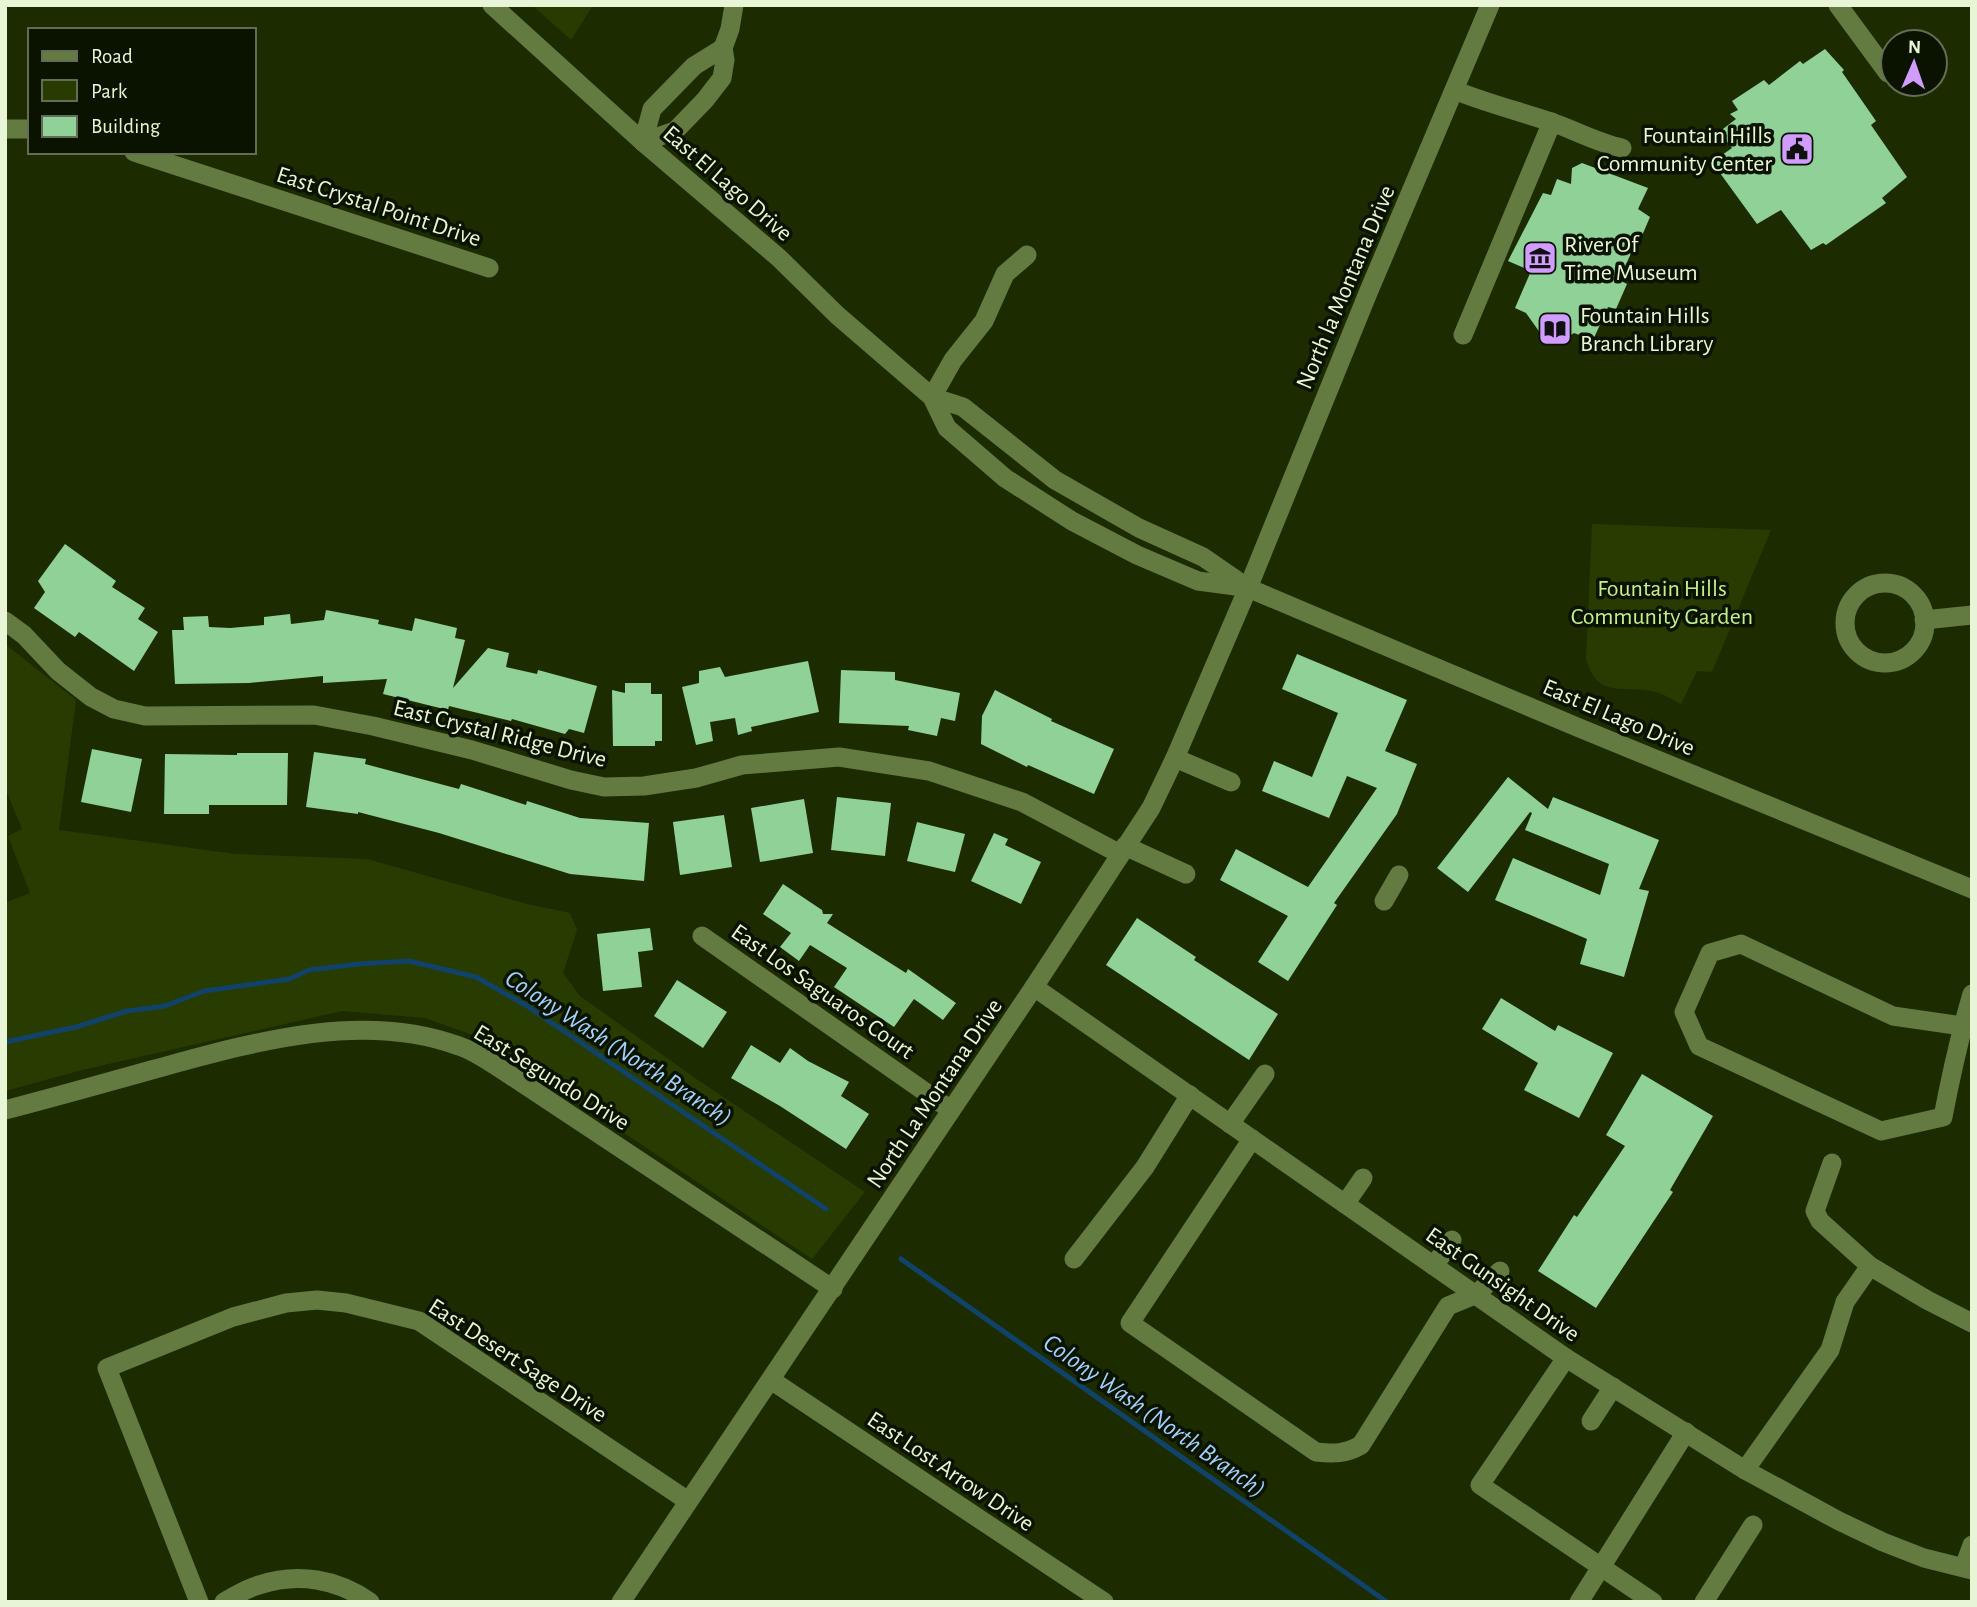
<svg xmlns="http://www.w3.org/2000/svg" width="1977" height="1607" font-family="'Alegreya Sans',sans-serif">
<style>
.green{fill:#283c01}
.lines{fill:none;stroke-linecap:round;stroke-linejoin:round}
.stream{stroke:#11426a;stroke-width:5}
.building{fill:#8fd197}
.minor{stroke:#637b41;stroke-width:19}
.labels{text-anchor:middle;stroke-width:7;stroke-linejoin:round;paint-order:stroke}
.poi-label{font-size:24px;fill:#e8f6d7;stroke:#0a1200;text-anchor:start}
.street-label{font-size:24px;fill:#e8f6d7;stroke:#0a1200}
.park-label{font-size:24px;fill:#c5ef8a;stroke:#0a1200}
.water-label{font-size:26px;font-style:italic;fill:#a1d1ff;stroke:#0a1200}
</style>
<rect width="100%" height="100%" fill="#1c2c00"/>
<g class="green">
<polygon points="532,5 593,5 571,40"/>
<path d="M 1592,524 L 1771,530 L 1712,672 L 1697,671 L 1681,704 C 1673,700 1664,694 1655,692 C 1625,684 1598,701 1586,659 Z"/>
<polygon points="5,644 76,700 59,830 235,854 367,859 527,904 570,913 577,930 563,973 580,996 698,1080 865,1192 812,1259 484,1039 425,1018 342,1011 82,1070 5,1091 5,903 30,893 8,836 22,829 5,788"/>
</g>
<g class="lines">
<g class="stream">
<polyline points="5,1042 76,1027 127,1011 165,1006 204,991 289,979 309,970 359,964 409,961 476,977 527,1006 826,1209"/>
<polyline points="901,1259 1387,1602"/>
</g>
</g>
<g class="building">
<polygon points="1825,49 1844,70 1842,72 1876,121 1871,125 1907,177 1882,198 1886,203 1826,245 1823,243 1811,250 1781,210 1757,224 1712,162 1732,148 1719,132 1736,119 1730,114 1738,110 1732,101 1764,80 1769,85 1800,61 1803,64"/>
<polygon points="1582,163 1648,188 1638,209 1650,217 1635,252 1632,251 1619,280 1627,284 1616,309 1608,307 1593,340 1574,333 1555,345 1553,341 1548,344 1526,313 1515,308 1531,271 1508,261 1543,193 1551,195 1557,179 1571,184 1572,168"/>
<polygon points="65,544 116,581 112,587 145,608 138,619 158,632 134,671 79,632 75,637 34,608 45,592 38,581"/>
<polygon points="326,610 379,620 378,624 412,631 415,618 457,628 455,638 465,640 453,688 488,648 509,653 506,667 537,674 538,670 597,686 584,733 569,729 565,734 512,719 511,721 449,706 448,710 383,694 387,679 323,683 323,676 249,683 175,684 172,630 184,630 183,617 208,616 209,627 230,628 264,625 264,617 290,614 291,624 324,620"/>
<polygon points="1297,654 1407,700 1385,751 1417,764 1397,814 1334,903 1337,905 1288,981 1258,962 1288,916 1220,880 1236,849 1308,887 1377,788 1347,776 1329,818 1262,791 1274,761 1312,777 1338,713 1282,689"/>
<polygon points="808,661 819,712 751,727 752,731 738,735 735,718 710,722 713,741 696,745 682,687 699,683 699,671 720,667 725,677"/>
<polygon points="841,670 895,672 895,680 960,693 955,721 941,718 937,736 908,730 909,726 839,723"/>
<polygon points="625,683 651,683 651,694 662,694 662,741 655,741 655,746 613,746 612,690 625,693"/>
<polygon points="995,690 1052,719 1051,721 1114,749 1094,794 1028,765 1027,767 981,744 982,716"/>
<polygon points="92,749 142,759 131,812 81,802"/>
<polygon points="314,752 366,759 365,764 459,789 461,784 526,805 527,801 580,818 649,823 644,881 570,874 439,833 358,812 358,814 306,807"/>
<polygon points="237,753 288,753 287,805 209,805 209,814 164,814 165,754 237,755"/>
<polygon points="1508,777 1548,809 1553,797 1659,840 1639,889 1649,891 1624,977 1580,964 1587,939 1495,900 1513,858 1600,895 1609,864 1525,830 1532,813 1530,812 1468,892 1437,868"/>
<polygon points="837,797 891,803 885,856 831,850"/>
<polygon points="804,799 813,853 760,862 751,808"/>
<polygon points="724,815 732,867 680,875 673,822"/>
<polygon points="917,822 965,834 955,872 907,861"/>
<polygon points="994,833 1008,839 1005,845 1041,862 1021,904 971,881"/>
<polygon points="783,884 822,910 823,914 833,914 827,923 906,973 908,969 956,1003 943,1020 914,999 894,1027 834,987 847,968 810,945 799,961 780,947 791,933 763,914"/>
<polygon points="1137,918 1196,957 1194,960 1278,1014 1249,1060 1106,965"/>
<polygon points="650,928 653,950 638,952 642,987 603,991 597,934"/>
<polygon points="677,980 727,1012 703,1048 654,1016"/>
<polygon points="1501,998 1555,1031 1558,1025 1613,1053 1579,1118 1524,1090 1538,1063 1482,1029"/>
<polygon points="751,1045 780,1063 790,1048 808,1061 849,1082 841,1096 869,1114 846,1149 780,1106 731,1078"/>
<polygon points="1642,1074 1713,1116 1670,1190 1673,1192 1596,1308 1538,1271 1574,1215 1577,1217 1625,1146 1606,1135"/>
</g>
<g class="lines">
<g class="minor">
<polyline points="492,5 643,142 779,258 837,315 932,397 947,428 1005,478 1072,521 1137,555 1198,581 1243,587"/>
<polyline points="1838,5 1888,73"/>
<path d="M 1454,90 C 1486,103 1518,111 1551,122 C 1575,130 1597,143 1622,148"/>
<polyline points="5,129 30,129"/>
<polyline points="643,142 675,131 705,100 722,78 725,60 723,48 730,29 734,5"/>
<polyline points="643,142 652,109 694,66 723,48"/>
<polyline points="134,152 489,268"/>
<polyline points="1463,335 1552,122"/>
<polyline points="932,397 963,407 1055,480 1139,528 1203,557 1248,588 1577,727 1972,889"/>
<polyline points="932,397 953,360 984,321 1005,274 1027,255"/>
<circle cx="1885" cy="623" r="40"/>
<polyline points="1924,620 1972,615"/>
<polyline points="5,621 24,635 58,671 91,697 114,709 145,716 314,715 373,726 472,750 571,780 604,787 644,786 696,778 742,765 839,757 929,771 1022,802 1120,854"/>
<polyline points="1175,758 1231,782"/>
<polyline points="1125,846 1186,874"/>
<polyline points="1384,901 1399,875"/>
<polyline points="702,936 951,1110"/>
<polyline points="1034,987 1566,1358 1745,1470 1839,1521 1883,1542 1924,1558 1972,1570"/>
<path d="M 1962,1026 L 1893,1016 L 1741,944 L 1710,953 L 1684,1012 L 1699,1046 L 1881,1131 L 1943,1117 C 1951,1075 1960,1035 1972,994"/>
<path d="M 5,1110 C 55,1097 105,1083 155,1069 C 251,1043 361,1010 459,1046 C 477,1052 494,1065 510,1075 L 833,1289"/>
<polyline points="1230,1124 1265,1074"/>
<path d="M 1252,1139 L 1130,1323 L 1316,1452 C 1333,1454 1346,1454 1361,1445 L 1448,1306 L 1477,1294 L 1500,1271"/>
<polyline points="1832,1163 1815,1211 1820,1221 1870,1266 1927,1300 1972,1323"/>
<polyline points="1345,1204 1363,1178"/>
<polyline points="1074,1259 1145,1167 1190,1095"/>
<polyline points="1434,1266 1452,1240"/>
<polyline points="1566,1358 1480,1485 1653,1602"/>
<polyline points="771,1380 1104,1602"/>
<polyline points="1591,1421 1613,1387"/>
<polyline points="1745,1470 1830,1350 1845,1302 1870,1266"/>
<polyline points="1964,1567 1972,1545"/>
<polyline points="199,1602 107,1368 233,1317 286,1303 317,1300 346,1303 419,1321 688,1501"/>
<path d="M 224,1602 C 235,1596 247,1588 259,1585 C 298,1572 337,1579 370,1602"/>
<polyline points="621,1602 1034,987 1151,808 1175,758 1248,588 1368,293 1490,5"/>
<polyline points="1579,1602 1686,1432"/>
<polyline points="1704,1602 1753,1525"/>
</g>
</g>
<defs>
<symbol id="civic-square" viewBox="-11 -11 22 22"><rect x="-9" y="-9" width="18" height="18" rx="4" fill="#d09dff" stroke="#0a1200"/><path d="M-.6-6.5H3V-4.5H.6V-3L4-1V1h2V6H-6V1h2V-1L-.6-3ZM-1.2 2.5V6h2.4V2.5Z" fill="#111"/></symbol>
<symbol id="museum-square" viewBox="-11 -11 22 22"><rect x="-9" y="-9" width="18" height="18" rx="4" fill="#d09dff" stroke="#0a1200"/><path d="M0-6L6-3V-2H-6V-3ZM-5-1h2V3h-2ZM-1-1h2V3h-2ZM3-1h2V3H3ZM-6 4H6V6H-6Z" fill="#111"/></symbol>
<symbol id="library-square" viewBox="-11 -11 22 22"><rect x="-9" y="-9" width="18" height="18" rx="4" fill="#d09dff" stroke="#0a1200"/><path d="M-6-4Q-3-5.5-.7-3.5V5Q-3 3-6 4ZM6-4Q3-5.5 .7-3.5V5Q3 3 6 4Z" fill="#111"/></symbol>
</defs>
<g fill-rule="evenodd">
<use href="#civic-square" x="1778" y="130" width="38" height="38"/>
<use href="#museum-square" x="1521" y="239" width="38" height="38"/>
<use href="#library-square" x="1536" y="310" width="38" height="38"/>
</g>
<g class="labels">
<g class="poi-label">
<text x="1772" y="143" text-anchor="end">Fountain Hills<tspan x="1772" dy="28">Community Center</tspan></text>
<text x="1564" y="252">River Of<tspan x="1564" dy="28">Time Museum</tspan></text>
<text x="1580" y="323">Fountain Hills<tspan x="1580" dy="28">Branch Library</tspan></text>
</g>
<g class="street-label">
<text transform="translate(728 183) rotate(41)" y="8">East El Lago Drive</text>
<text transform="translate(379 206) rotate(18)" y="8">East Crystal Point Drive</text>
<text transform="translate(1345 287) rotate(-67)" y="8">North la Montana Drive</text>
<text transform="translate(1619 717) rotate(23)" y="8">East El Lago Drive</text>
<text transform="translate(500 733) rotate(14)" y="8">East Crystal Ridge Drive</text>
<text transform="translate(823 991) rotate(35)" y="8">East Los Saguaros Court</text>
<text transform="translate(552 1077) rotate(32)" y="8">East Segundo Drive</text>
<text transform="translate(934 1093) rotate(-56)" y="8">North La Montana Drive</text>
<text transform="translate(1503 1284) rotate(35)" y="8">East Gunsight Drive</text>
<text transform="translate(518 1360) rotate(33)" y="8">East Desert Sage Drive</text>
<text transform="translate(951 1471) rotate(34)" y="8">East Lost Arrow Drive</text>
</g>
<g class="park-label">
<text x="1662" y="596">Fountain Hills<tspan x="1662" dy="28">Community Garden</tspan></text>
</g>
<g class="water-label">
<text transform="translate(619 1047) rotate(33)" y="9">Colony Wash (North Branch)</text>
<text transform="translate(1155 1415) rotate(35)" y="9">Colony Wash (North Branch)</text>
</g>
</g>
<rect width="1977" height="1607" fill="none" stroke="#e8f6d7" stroke-width="14"/>
<rect x="28" y="28" width="228" height="126" fill="#0a1200" stroke="#636d56" stroke-width="2"/>
<rect x="42" y="51" width="35" height="10" fill="#637b41" stroke="#636d56" stroke-width="2"/>
<text x="91" y="63" font-size="21" fill="#e8f6d7">Road</text>
<rect x="42" y="80" width="35" height="21" fill="#283c01" stroke="#636d56" stroke-width="2"/>
<text x="91" y="98" font-size="21" fill="#e8f6d7">Park</text>
<rect x="42" y="116" width="35" height="21" fill="#8fd197" stroke="#636d56" stroke-width="2"/>
<text x="91" y="133" font-size="21" fill="#e8f6d7">Building</text>
<g transform="translate(1914 63) rotate(2)"><circle r="33" fill="#0a1200" stroke="#636d56" stroke-width="2"/>
<path d="M0-5L12 26L0 18L-12 26Z" fill="#d09dff"/>
<text y="-10" font-size="19" font-weight="bold" text-anchor="middle" fill="#e8f6d7">N</text>
</g>
</svg>
